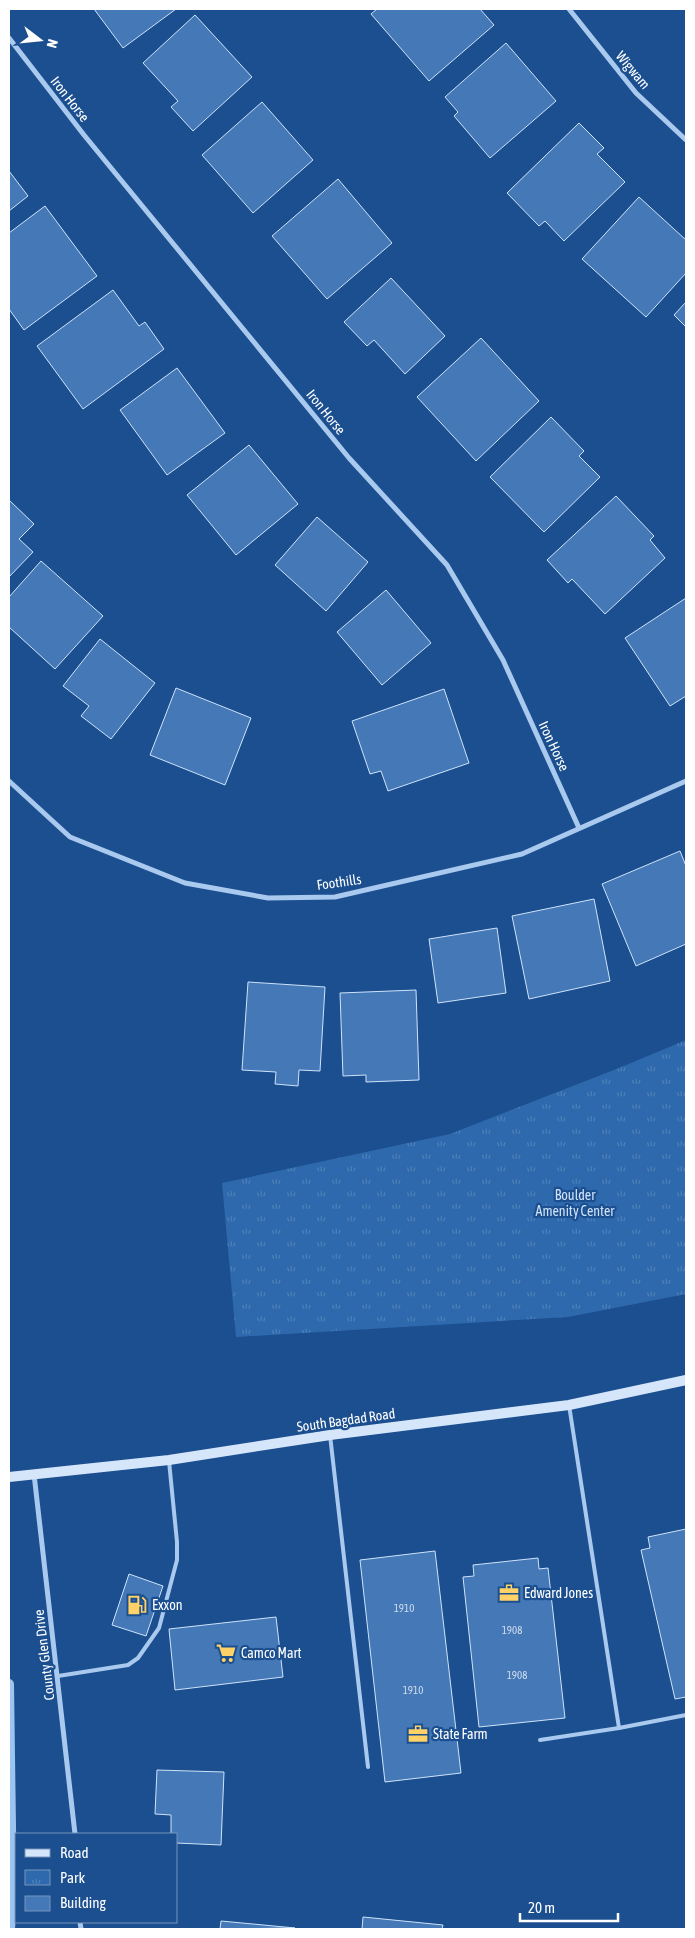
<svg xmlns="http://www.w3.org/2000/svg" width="695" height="1938" font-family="'Asap Condensed',sans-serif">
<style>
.park{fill:url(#park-tufts)}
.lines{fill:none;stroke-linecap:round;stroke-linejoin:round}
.stream{stroke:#9cc4f0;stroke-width:10}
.building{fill:#4478b7;stroke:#cfe3fa}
.service{stroke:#a9c9ee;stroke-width:4}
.minor{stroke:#a9c9ee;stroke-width:5}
.secondary{stroke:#d6e6fa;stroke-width:10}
.labels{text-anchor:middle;stroke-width:4.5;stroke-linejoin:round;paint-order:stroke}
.number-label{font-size:11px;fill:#d0dded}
.street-label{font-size:14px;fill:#fff;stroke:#1b4f8f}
.park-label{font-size:14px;fill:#cfe3fa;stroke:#1b4f8f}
.poi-label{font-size:14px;fill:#fff;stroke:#1b4f8f;text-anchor:start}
</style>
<defs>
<pattern id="park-tufts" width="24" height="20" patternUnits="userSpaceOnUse" patternTransform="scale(1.25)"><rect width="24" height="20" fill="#2e69ad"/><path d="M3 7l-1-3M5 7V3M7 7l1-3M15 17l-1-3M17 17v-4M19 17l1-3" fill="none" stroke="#4d80b9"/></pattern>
</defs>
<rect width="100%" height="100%" fill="#1b4f8f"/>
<polygon class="park" points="686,1040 686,1294 568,1317 236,1337 222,1183 450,1134 619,1068"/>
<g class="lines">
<polyline class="stream" points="9,1684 12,1898 10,1929"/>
</g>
<g class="building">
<polygon points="94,9 176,9 123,48"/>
<polygon points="377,9 480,9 494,25 429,81 371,14"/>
<polygon points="195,15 252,77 193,131 171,107 178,101 143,63"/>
<polygon points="506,43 556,101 490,158 454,116 458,112 445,97"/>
<polygon points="262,102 313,160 253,213 202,155"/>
<polygon points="579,123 604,148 597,154 625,182 564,241 545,221 539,226 507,193"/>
<polygon points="9,171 28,196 9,211"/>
<polygon points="338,179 392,243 327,299 272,236"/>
<polygon points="639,197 686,240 686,273 646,317 582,259"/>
<polygon points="45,206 97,276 24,330 9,309 9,233"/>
<polygon points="391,278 445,336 405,374 374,340 367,346 344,322"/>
<polygon points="113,290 139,326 145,322 164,349 83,409 37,346"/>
<polygon points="686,302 686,327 674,315"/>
<polygon points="481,338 539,401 476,461 417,397"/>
<polygon points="177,368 225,433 167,475 120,410"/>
<polygon points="551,417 584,451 579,456 600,477 544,532 490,477"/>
<polygon points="249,445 298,504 236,555 187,495"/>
<polygon points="616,496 654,536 650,540 665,558 605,614 572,579 568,583 547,560"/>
<polygon points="9,500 34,524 19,539 33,552 9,577"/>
<polygon points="317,517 368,562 326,611 275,565"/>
<polygon points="41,561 103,616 55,669 9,627 9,597"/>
<polygon points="386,590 431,643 382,685 337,632"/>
<polygon points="686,598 686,696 670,706 625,638"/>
<polygon points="100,639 155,683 111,739 81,716 89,706 63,686"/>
<polygon points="176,688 251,718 225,785 150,755"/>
<polygon points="444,689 469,763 388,791 381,771 370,774 352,721"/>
<polygon points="680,851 686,866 686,944 636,966 602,884"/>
<polygon points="594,899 610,981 529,999 512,916"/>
<polygon points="497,928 506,993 438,1003 429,939"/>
<polygon points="248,982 325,987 320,1071 299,1070 298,1086 275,1084 276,1072 242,1070"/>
<polygon points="416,990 419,1080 366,1082 366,1075 343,1076 340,993"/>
<polygon points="686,1529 686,1697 675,1699 641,1550 650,1548 648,1537"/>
<polygon points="435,1551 461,1773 385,1782 360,1560"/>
<polygon points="538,1558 539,1569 548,1568 565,1718 479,1727 463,1577 474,1576 473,1565"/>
<polygon points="129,1574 163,1586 146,1636 112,1625"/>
<polygon points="276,1617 283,1677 175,1690 169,1629"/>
<polygon points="157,1770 224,1772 221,1845 176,1843 176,1834 171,1834 171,1815 155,1814"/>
<polygon points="363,1917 443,1925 442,1929 362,1929"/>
<polygon points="221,1921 295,1928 220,1929"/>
</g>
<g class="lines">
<g class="service">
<polyline points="569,1405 619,1728 686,1715"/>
<polyline points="330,1435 368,1767"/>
<polyline points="58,1676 128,1665 138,1658 159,1628 177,1560 177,1542 169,1461"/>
<polyline points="540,1740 619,1728"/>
</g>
<g class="minor">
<polyline points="569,9 636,93 686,140"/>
<polyline points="9,38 84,135 349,458 447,565 503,660 579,828"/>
<polyline points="9,781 70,837 185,883 268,898 335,897 522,854 686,781"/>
<polyline points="34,1474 75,1834"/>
<polyline points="80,1922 81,1929"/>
</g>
<polyline class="secondary" points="9,1477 169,1460 330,1435 569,1405 686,1380"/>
</g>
<defs>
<symbol id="office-bare" viewBox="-9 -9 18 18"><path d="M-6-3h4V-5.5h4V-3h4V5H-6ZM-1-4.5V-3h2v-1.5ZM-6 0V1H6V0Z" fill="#ffd166" stroke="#1b4f8f" stroke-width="2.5" paint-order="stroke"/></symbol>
<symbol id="fuel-bare" viewBox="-9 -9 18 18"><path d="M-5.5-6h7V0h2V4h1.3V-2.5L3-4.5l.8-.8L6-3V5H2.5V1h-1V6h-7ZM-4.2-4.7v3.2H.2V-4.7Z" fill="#ffd166" stroke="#1b4f8f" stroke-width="2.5" paint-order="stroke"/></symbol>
<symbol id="supermarket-bare" viewBox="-9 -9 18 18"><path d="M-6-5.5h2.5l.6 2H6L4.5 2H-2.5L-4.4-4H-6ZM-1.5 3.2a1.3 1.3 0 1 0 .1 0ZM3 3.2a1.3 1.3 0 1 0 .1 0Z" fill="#ffd166" stroke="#1b4f8f" stroke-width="2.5" paint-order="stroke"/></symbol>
</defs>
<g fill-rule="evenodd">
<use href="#office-bare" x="495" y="1579" width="28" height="28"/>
<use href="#fuel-bare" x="123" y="1591" width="28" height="28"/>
<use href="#supermarket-bare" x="212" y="1639" width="28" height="28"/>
<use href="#office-bare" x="404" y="1720" width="28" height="28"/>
</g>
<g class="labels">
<g class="number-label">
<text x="404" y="1612">1910</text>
<text x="512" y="1634">1908</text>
<text x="517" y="1679">1908</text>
<text x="413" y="1694">1910</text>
</g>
<g class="street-label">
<text transform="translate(633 70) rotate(50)" y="5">Wigwam</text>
<text transform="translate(70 99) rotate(52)" y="5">Iron Horse</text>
<text transform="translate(326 412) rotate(51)" y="5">Iron Horse</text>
<text transform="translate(554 746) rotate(65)" y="5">Iron Horse</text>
<text transform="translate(339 882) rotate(-8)" y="5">Foothills</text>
<text transform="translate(346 1420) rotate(-8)" y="5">South Bagdad Road</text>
<text transform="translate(44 1655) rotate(-97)" y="5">County Glen Drive</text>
</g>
<g class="park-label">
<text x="575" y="1200">Boulder<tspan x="575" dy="16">Amenity Center</tspan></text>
</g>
<g class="poi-label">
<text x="524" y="1598">Edward Jones</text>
<text x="152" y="1610">Exxon</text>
<text x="241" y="1658">Camco Mart</text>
<text x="433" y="1739">State Farm</text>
</g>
</g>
<rect width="695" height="1938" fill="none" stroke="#ffffff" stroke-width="20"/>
<rect x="15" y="1833" width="162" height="90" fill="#1b4f8f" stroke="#7695bc"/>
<rect x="25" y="1849" width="25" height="8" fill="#d6e6fa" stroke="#7695bc"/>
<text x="60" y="1858" font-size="15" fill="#ffffff">Road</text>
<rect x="25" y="1870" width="25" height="15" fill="url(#park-tufts)" stroke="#7695bc"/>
<text x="60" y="1883" font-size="15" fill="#ffffff">Park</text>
<rect x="25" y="1896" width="25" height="15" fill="#4478b7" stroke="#7695bc"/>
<text x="60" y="1908" font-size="15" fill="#ffffff">Building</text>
<g transform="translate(40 40) rotate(106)" stroke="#1b4f8f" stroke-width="4" paint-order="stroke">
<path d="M0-4L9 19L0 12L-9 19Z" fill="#ffffff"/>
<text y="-8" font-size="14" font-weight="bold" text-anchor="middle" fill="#ffffff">N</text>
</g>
<path d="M520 1913v8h98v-8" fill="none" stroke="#ffffff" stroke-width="2.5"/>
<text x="528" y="1913" font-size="15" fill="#ffffff" stroke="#1b4f8f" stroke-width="4" paint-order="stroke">20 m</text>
</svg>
